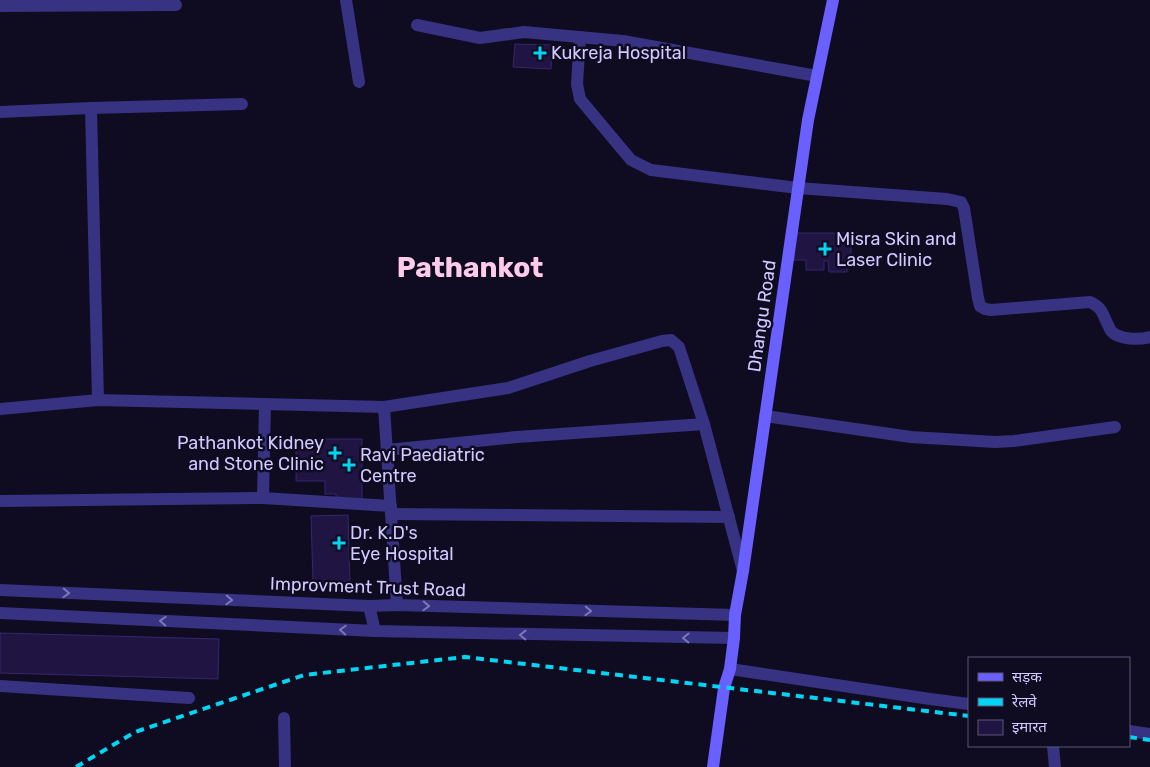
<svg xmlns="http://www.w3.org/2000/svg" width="1150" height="767" font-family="Rubik,'Noto Sans Devanagari',sans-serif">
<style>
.building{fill:#201542;stroke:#362670}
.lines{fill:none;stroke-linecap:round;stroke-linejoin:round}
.street{stroke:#373282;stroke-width:12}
.secondary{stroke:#6960ff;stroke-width:12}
.rail{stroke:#00d5f4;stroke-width:4;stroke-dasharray:8 6;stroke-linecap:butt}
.oneway{stroke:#7c76ba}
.poi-dot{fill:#00d5f4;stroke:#0f0b20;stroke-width:2}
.labels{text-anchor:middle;stroke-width:5;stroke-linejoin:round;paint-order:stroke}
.poi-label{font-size:18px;fill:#d1c9ff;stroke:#0f0b20;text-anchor:start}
.street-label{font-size:18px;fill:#d1c9ff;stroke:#0f0b20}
.town-label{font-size:28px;font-weight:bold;fill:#ffcbeb;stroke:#0f0b20}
</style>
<rect width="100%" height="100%" fill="#0f0b20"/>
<g class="building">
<polygon points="515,44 552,45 551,69 513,67"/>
<polygon points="794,233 858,233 858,240 851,239 851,265 847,265 847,272 829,272 828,261 824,261 824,270 806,270 806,260 794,260"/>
<polygon points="296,439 362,439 362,501 336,502 336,494 325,494 325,481 296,481"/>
<polygon points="348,515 350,581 313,582 311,516"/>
<polygon points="0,633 219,639 218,679 0,673"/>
</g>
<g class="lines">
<g class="street">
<polyline points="346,0 359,82"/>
<polyline points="0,6 176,5"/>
<polyline points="417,25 480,38 524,32 623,41 817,76"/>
<path d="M 580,37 L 577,84 L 580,99 L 631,160 L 651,170 L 798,188 L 947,199 L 961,202 L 964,208 L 978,298 L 980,306 L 985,309 L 991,310 L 1090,302 C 1101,307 1102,312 1107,323 C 1109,326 1109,328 1111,331 C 1119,340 1139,340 1150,337"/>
<polyline points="91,108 98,400"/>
<polyline points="0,112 91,108 242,104"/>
<polyline points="384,407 397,605"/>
<polyline points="0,409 98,400 384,407 508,388 590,361 662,341 671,340 679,347 704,424 743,571"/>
<polyline points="765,416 911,437 995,442 1014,441 1115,427"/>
<polyline points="387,450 517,437 704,424"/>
<polyline points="263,498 265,404"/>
<polyline points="0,501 263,498 391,506"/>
<polyline points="391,514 729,517"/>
<polyline points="0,590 369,606 397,605 735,615"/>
<polyline points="369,606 375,631"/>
<polyline points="0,613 375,631 734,638"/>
<polyline points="730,669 930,699 969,704"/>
<polyline points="0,686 189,698"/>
<polyline points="284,718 285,767"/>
<polyline points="1129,731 1150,734"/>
<polyline points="1053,746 1055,767"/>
</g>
<polyline class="secondary" points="713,767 724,688 730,669 734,638 735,615 743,571 808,120 833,0"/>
<g class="rail">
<polyline points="1129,737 1150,740"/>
<polyline points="76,767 135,732 304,675 465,657 969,716"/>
</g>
</g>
<defs><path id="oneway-chevron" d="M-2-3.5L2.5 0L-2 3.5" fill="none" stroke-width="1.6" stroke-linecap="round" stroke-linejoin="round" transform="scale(1.25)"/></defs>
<g class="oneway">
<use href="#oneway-chevron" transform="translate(66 593) rotate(2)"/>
<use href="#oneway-chevron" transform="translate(229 600) rotate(2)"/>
<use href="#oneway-chevron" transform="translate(426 606) rotate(2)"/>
<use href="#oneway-chevron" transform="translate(588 611) rotate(2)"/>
<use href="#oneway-chevron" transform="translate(163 621) rotate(-177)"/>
<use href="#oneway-chevron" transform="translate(343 630) rotate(-177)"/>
<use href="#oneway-chevron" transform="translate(523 635) rotate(-179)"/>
<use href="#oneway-chevron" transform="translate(686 638) rotate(-179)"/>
</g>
<g class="poi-dot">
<path d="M537.5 45.5h5v5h5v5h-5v5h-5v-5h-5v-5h5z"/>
<path d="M822.5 241.5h5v5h5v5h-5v5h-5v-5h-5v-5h5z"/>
<path d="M332.5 445.5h5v5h5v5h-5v5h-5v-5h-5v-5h5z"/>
<path d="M346.5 457.5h5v5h5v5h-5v5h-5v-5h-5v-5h5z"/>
<path d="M336.5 535.5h5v5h5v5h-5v5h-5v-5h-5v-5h5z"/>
</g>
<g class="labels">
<g class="poi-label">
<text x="551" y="59">Kukreja Hospital</text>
<text x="836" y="245">Misra Skin and<tspan x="836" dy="21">Laser Clinic</tspan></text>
<text x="324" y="449" text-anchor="end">Pathankot Kidney<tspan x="324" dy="21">and Stone Clinic</tspan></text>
<text x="360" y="461">Ravi Paediatric<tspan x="360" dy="21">Centre</tspan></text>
<text x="350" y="539">Dr. K.D's<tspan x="350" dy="21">Eye Hospital</tspan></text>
</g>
<g class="street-label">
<text transform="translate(762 316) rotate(-82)" y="6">Dhangu Road</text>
<text transform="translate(368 587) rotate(2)" y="6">Improvment Trust Road</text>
</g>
<g class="town-label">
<text x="470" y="277">Pathankot</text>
</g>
</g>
<rect x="968" y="657" width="162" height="90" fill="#0f0b20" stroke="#5d5779"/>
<rect x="978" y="673" width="25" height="8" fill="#6960ff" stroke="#5d5779"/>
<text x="1012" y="682" font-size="15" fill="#d1c9ff">सड़क</text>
<rect x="978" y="698" width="25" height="8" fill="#00d5f4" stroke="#5d5779"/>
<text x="1012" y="707" font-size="15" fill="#d1c9ff">रेलवे</text>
<rect x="978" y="720" width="25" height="15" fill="#201542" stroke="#5d5779"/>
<text x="1012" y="732" font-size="15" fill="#d1c9ff">इमारत</text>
</svg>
